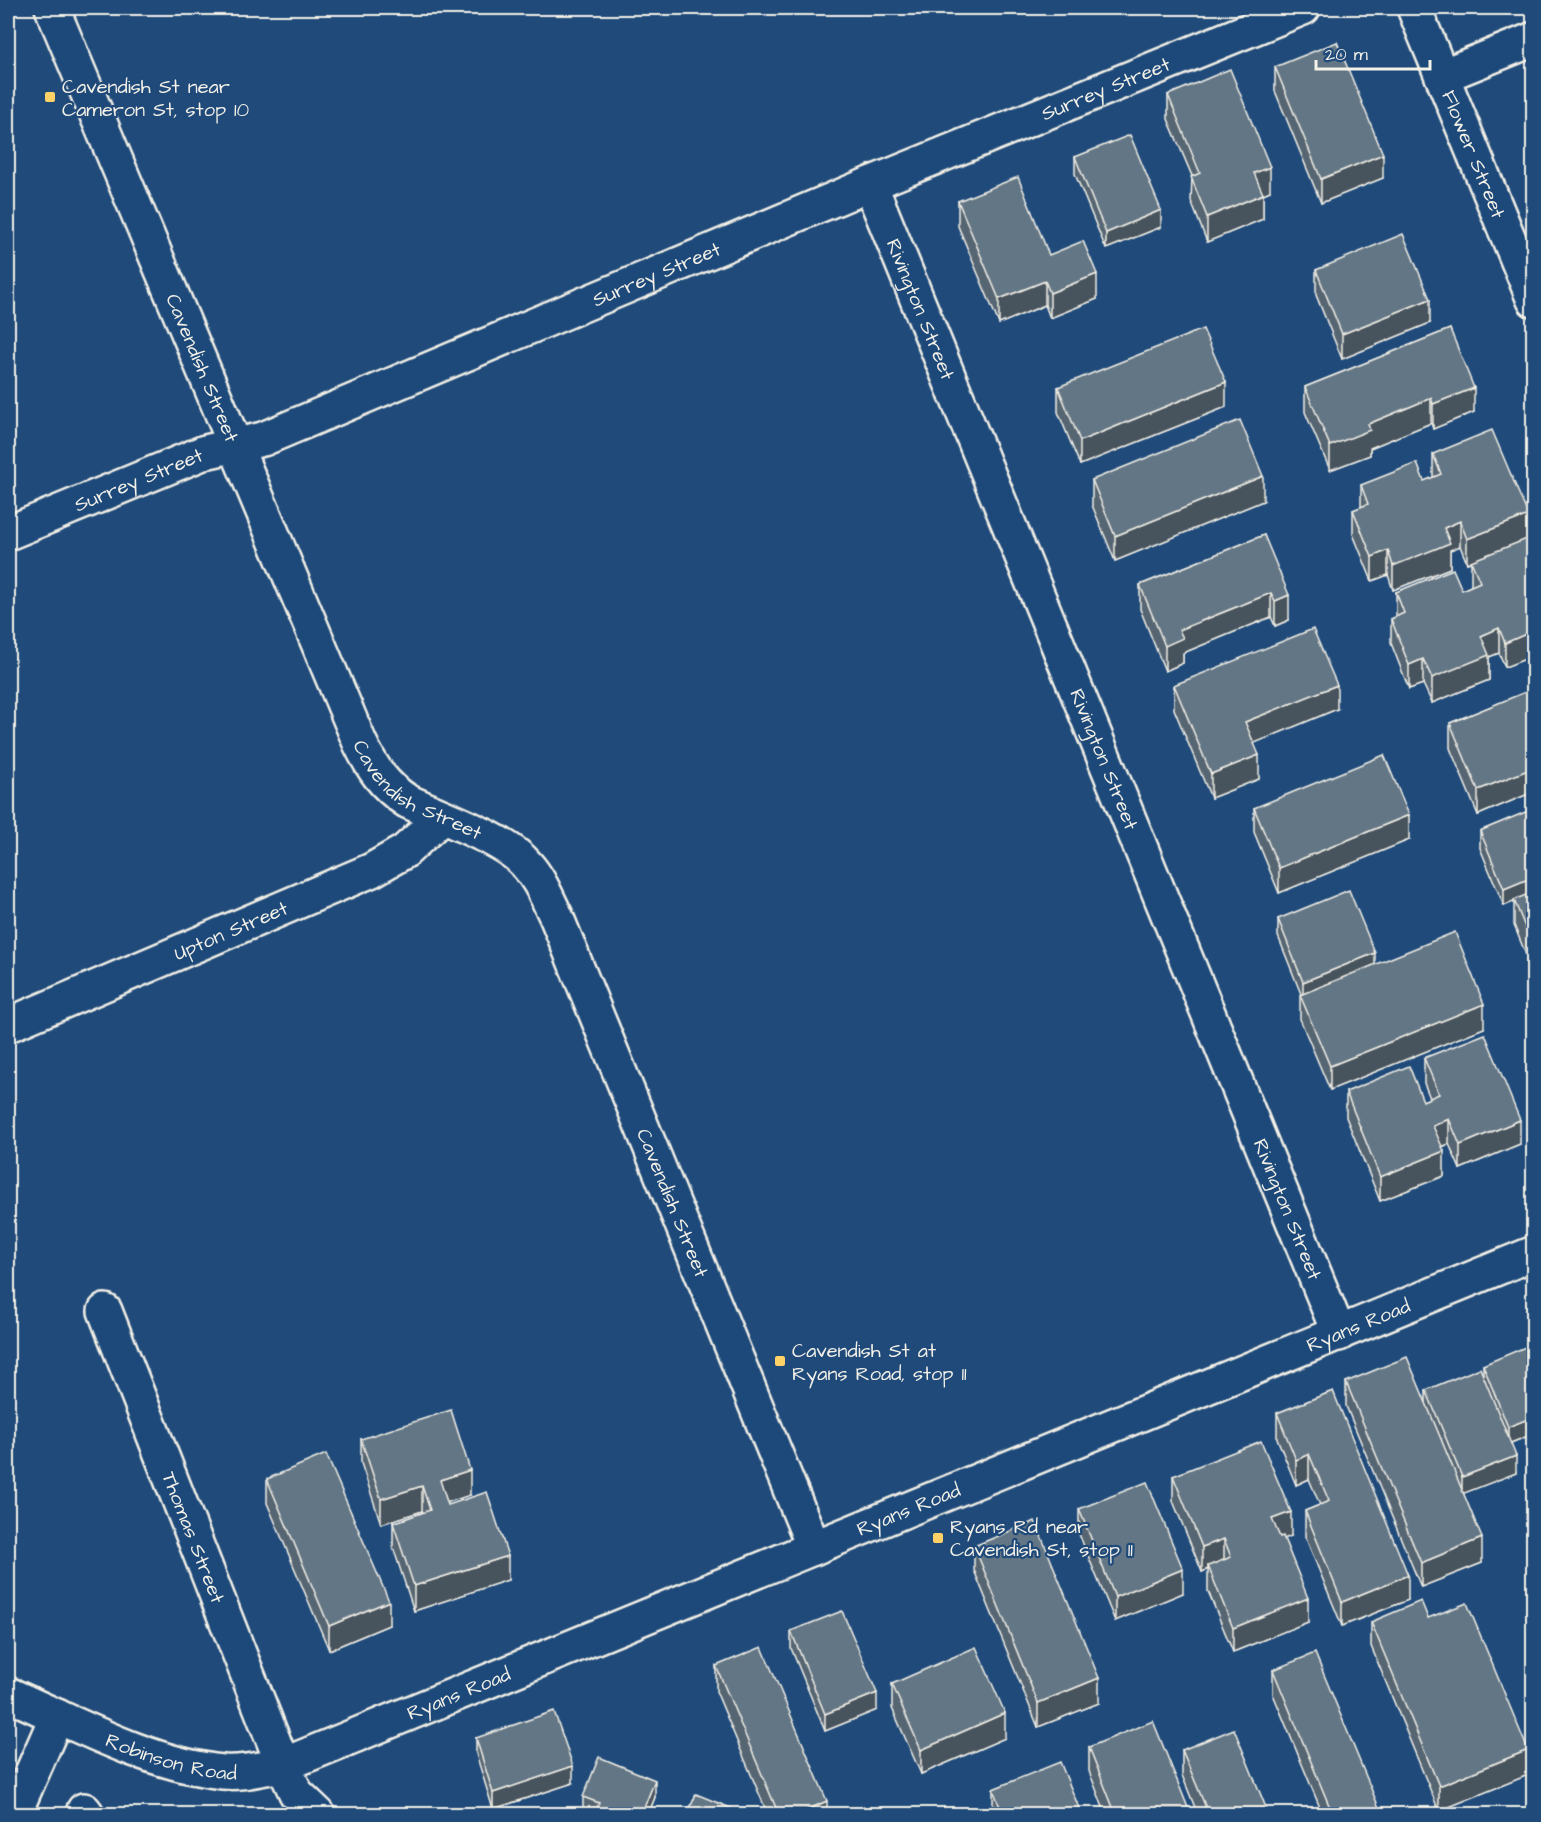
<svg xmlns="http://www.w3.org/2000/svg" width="1541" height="1822" font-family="'Architects Daughter',sans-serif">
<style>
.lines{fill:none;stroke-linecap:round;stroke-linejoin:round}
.minor-casing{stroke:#f4f1e8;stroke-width:38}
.minor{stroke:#1f4a7a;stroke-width:33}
.wall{fill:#566572;stroke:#f4f1e8;stroke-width:1.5}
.shaded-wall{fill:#46535d;stroke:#f4f1e8;stroke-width:1.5}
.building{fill:#647685;stroke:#f4f1e8;stroke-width:1.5}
.poi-dot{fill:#ffd166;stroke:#1f4a7a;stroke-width:2}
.labels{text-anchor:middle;stroke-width:4.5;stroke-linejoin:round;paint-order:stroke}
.poi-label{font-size:20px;fill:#f4f1e8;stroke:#1f4a7a;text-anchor:start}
.street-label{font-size:20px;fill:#f4f1e8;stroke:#1f4a7a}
</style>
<rect width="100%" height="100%" fill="#1f4a7a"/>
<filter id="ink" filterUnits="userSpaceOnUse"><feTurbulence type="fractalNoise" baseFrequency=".0167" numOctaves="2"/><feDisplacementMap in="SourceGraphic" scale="12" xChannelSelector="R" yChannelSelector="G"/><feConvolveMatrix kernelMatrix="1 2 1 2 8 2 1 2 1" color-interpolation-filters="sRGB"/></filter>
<g filter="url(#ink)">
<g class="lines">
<defs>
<g id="minor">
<path id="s1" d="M 52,8 L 360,743 C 372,768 384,786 407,801 C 439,816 505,839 526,864 C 540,879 547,898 556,916 L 814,1548"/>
<path id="s2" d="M 1414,8 L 1534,300"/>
<polyline points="1442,76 1534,39"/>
<path id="s3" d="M 870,184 L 1339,1334"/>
<path id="s4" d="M 8,533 L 205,452 L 263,439 L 870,184 L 1303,8"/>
<path id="s5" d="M 8,1025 L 372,870 L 405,851 L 442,817"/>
<path id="s6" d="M 105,1311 L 283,1765 L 296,1793 L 318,1814"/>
<path id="s7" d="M 8,1694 C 74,1723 151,1765 223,1772 C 243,1774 263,1768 283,1765 L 1534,1253"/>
<polyline points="84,1810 87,1814"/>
<polyline points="14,1814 57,1716"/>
</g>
</defs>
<use href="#minor" class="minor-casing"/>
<use href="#minor" class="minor"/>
</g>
<g class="wall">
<polygon points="1275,67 1383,178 1321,203 1275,91"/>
<polygon points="1168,95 1270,191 1263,194 1263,219 1207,242 1191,201 1192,176 1168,119"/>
<polygon points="1075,157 1161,227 1106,249 1075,174"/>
<polygon points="958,201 1049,255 1097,299 1050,318 1045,305 999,324 958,226"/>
<polygon points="1316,270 1430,323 1342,359 1316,295"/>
<polygon points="1450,329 1474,412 1433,429 1431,423 1370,448 1370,455 1330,470 1305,412 1305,387"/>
<polygon points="1058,387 1226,407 1080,465 1058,412"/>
<polygon points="1433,454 1528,539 1533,542 1533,656 1505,667 1499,653 1489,657 1489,680 1432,703 1423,684 1409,689 1391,643 1391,619 1396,617 1396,592 1462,590 1471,586 1471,562 1467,563 1460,546 1450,550 1450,568 1393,590 1388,575 1372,581 1353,534 1353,510 1361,507 1361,485 1424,481 1433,478"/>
<polygon points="1092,480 1263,501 1115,561 1092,505"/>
<polygon points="1264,535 1289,620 1275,626 1271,617 1183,653 1183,663 1165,671 1140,609 1140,585"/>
<polygon points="1174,685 1337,709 1254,743 1259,779 1211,798 1174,709"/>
<polygon points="1533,689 1533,792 1478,815 1450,748 1450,723"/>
<polygon points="1254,808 1409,840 1279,893 1254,832"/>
<polygon points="1533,809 1533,972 1514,925 1514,901 1504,906 1480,848 1480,831"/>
<polygon points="1278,919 1375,965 1484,1028 1330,1090 1300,1019 1300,995 1301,994 1278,936"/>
<polygon points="1424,1058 1520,1144 1460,1169 1449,1144 1442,1147 1444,1176 1380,1201 1346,1117 1346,1092 1423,1101 1430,1098 1424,1083"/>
<polygon points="1533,1340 1533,1434 1511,1443 1516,1473 1463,1493 1482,1563 1421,1587 1346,1406 1346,1382 1426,1402 1426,1390 1483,1375 1483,1365 1533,1353"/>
<polygon points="1333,1391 1408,1600 1342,1626 1305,1536 1305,1511 1320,1505 1309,1479 1296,1485 1277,1438 1277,1413"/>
<polygon points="361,1439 470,1495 447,1502 448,1505 508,1580 414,1611 393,1547 393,1523 423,1513 422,1511 381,1524 361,1463"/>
<polygon points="1173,1476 1291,1536 1284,1539 1308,1622 1233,1652 1208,1591 1208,1569 1202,1572 1173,1501"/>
<polygon points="267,1479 389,1625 329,1650 267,1503"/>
<polygon points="1079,1509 1183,1593 1115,1621 1079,1534"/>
<polygon points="974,1546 1099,1703 1038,1727 974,1570"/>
<polygon points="1428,1618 1528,1775 1439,1811 1371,1646 1371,1622"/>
<polygon points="791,1631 877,1710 825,1731 791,1648"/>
<polygon points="716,1666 827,1815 768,1815 716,1691"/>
<polygon points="1273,1670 1382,1815 1323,1815 1273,1694"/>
<polygon points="892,1684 1005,1738 921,1774 892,1708"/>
<polygon points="476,1738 573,1783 493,1809 476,1754"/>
<polygon points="1089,1747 1191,1815 1106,1815 1089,1771"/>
<polygon points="1182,1750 1269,1815 1198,1815 1182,1775"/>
<polygon points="993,1789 1082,1815 993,1815"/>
<polygon points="583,1797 655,1797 648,1815 586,1815 583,1813"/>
</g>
<g class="shaded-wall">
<polygon points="1383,154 1383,178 1321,203 1321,179"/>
<polygon points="1270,167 1270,191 1254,198 1254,173"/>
<polygon points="1263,194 1263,219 1207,242 1207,217"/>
<polygon points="1161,210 1161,227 1106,249 1106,233"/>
<polygon points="1097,274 1097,299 1050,318 1050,293"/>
<polygon points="1045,281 1045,305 999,324 999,299"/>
<polygon points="1430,299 1430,323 1342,359 1342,334"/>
<polygon points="1226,382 1226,407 1080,465 1080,441"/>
<polygon points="1474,388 1474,412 1433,429 1433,404"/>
<polygon points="1431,398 1431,423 1370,448 1370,455 1330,470 1330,446 1368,424"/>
<polygon points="1263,476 1263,501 1115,561 1115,536"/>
<polygon points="1528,515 1528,539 1467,563 1467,539"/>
<polygon points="1460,521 1460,546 1450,550 1450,568 1393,590 1393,566 1444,528"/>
<polygon points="1388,550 1388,575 1372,581 1372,557"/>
<polygon points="1271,593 1271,617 1183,653 1183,663 1165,671 1165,646 1179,630"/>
<polygon points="1289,595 1289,620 1275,626 1275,601"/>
<polygon points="1499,628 1499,653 1489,657 1489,680 1432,703 1432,678 1481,636"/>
<polygon points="1533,631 1533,656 1505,667 1505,643"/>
<polygon points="1423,659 1423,684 1409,689 1409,665"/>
<polygon points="1337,685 1337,709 1245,747 1245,722"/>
<polygon points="1259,755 1259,779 1211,798 1211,774"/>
<polygon points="1533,768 1533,792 1478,815 1478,790"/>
<polygon points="1409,815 1409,840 1279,893 1279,868"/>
<polygon points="1533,877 1533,894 1504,906 1504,889"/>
<polygon points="1375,953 1375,970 1303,999 1303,982"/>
<polygon points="1484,1004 1484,1028 1330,1090 1330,1066"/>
<polygon points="1449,1119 1449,1144 1433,1150 1433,1126"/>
<polygon points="1520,1120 1520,1144 1460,1169 1460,1145"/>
<polygon points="1444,1151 1444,1176 1380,1201 1380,1177"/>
<polygon points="1533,1417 1533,1434 1508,1444 1508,1427"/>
<polygon points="1309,1454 1309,1479 1296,1485 1296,1460"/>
<polygon points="1516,1456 1516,1473 1462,1494 1462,1477"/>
<polygon points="470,1470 470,1495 440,1505 440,1480"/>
<polygon points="422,1486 422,1511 381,1524 381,1499"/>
<polygon points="1291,1512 1291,1536 1272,1544 1272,1519"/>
<polygon points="1482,1538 1482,1563 1421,1587 1421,1563"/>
<polygon points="1224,1539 1224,1563 1208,1566 1208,1569 1202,1572 1202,1547"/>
<polygon points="508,1556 508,1580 414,1611 414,1586"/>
<polygon points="1183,1569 1183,1593 1115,1621 1115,1597"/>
<polygon points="1408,1575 1408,1600 1342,1626 1342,1602"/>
<polygon points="1308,1598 1308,1622 1233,1652 1233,1628"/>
<polygon points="389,1601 389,1625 329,1650 329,1626"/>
<polygon points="1099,1678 1099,1703 1038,1727 1038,1703"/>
<polygon points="877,1693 877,1710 825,1731 825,1714"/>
<polygon points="1005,1713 1005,1738 921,1774 921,1750"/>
<polygon points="1528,1750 1528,1775 1439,1811 1439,1786"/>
<polygon points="573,1766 573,1783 493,1809 493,1793"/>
<polygon points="655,1780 655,1797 648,1815 641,1815"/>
<polygon points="827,1801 827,1815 795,1815"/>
</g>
<g class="building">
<polygon points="1337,42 1383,154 1321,179 1275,67"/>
<polygon points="1230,69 1270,167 1254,173 1263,194 1207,217 1191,177 1200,173 1168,95"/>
<polygon points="1130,135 1161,210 1106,233 1075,157"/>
<polygon points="1018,177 1049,255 1083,241 1097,274 1050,293 1045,281 999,299 958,201"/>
<polygon points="1403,234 1430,299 1342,334 1316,270"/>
<polygon points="1203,329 1226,382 1080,441 1058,387"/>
<polygon points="1450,329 1474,388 1433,404 1431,398 1368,424 1370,430 1330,446 1305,387"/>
<polygon points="1240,420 1263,476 1115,536 1092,480"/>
<polygon points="1492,430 1528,515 1467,539 1460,521 1444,528 1450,543 1393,566 1388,550 1372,557 1353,510 1368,504 1361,485 1417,463 1424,481 1441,474 1433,454"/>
<polygon points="1264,535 1289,595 1275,601 1271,593 1179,630 1183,638 1165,646 1140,585"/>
<polygon points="1532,537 1533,542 1533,631 1505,643 1499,628 1481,636 1489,655 1432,678 1423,659 1409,665 1391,619 1404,613 1396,592 1453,569 1462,590 1480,582 1471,561"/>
<polygon points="1313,629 1337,685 1245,722 1259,755 1211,774 1174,685"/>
<polygon points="1533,689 1533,768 1478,790 1450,723"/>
<polygon points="1384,755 1409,815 1279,868 1254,808"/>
<polygon points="1533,809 1533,877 1504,889 1480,831"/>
<polygon points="1349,890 1375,953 1303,982 1278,919"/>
<polygon points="1533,892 1533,947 1514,900"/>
<polygon points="1455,932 1484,1004 1330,1066 1300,995"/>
<polygon points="1485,1034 1520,1120 1460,1145 1449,1119 1433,1126 1444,1151 1380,1177 1346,1092 1409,1066 1423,1101 1439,1094 1424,1058"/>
<polygon points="1530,1345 1533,1354 1533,1417 1508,1427 1483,1365"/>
<polygon points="1407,1357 1482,1538 1421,1563 1346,1382"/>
<polygon points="1480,1368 1516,1456 1462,1477 1426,1390"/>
<polygon points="1333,1391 1408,1575 1342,1602 1305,1511 1329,1501 1309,1454 1296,1460 1277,1413"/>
<polygon points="451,1410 470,1470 440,1480 448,1505 487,1492 508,1556 414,1586 393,1523 430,1510 422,1486 381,1499 361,1439"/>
<polygon points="1261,1441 1291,1512 1272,1519 1280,1537 1283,1536 1308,1598 1233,1628 1208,1566 1231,1557 1224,1539 1202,1547 1173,1476"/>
<polygon points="326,1454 389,1601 329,1626 267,1479"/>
<polygon points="1147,1482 1183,1569 1115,1597 1079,1509"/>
<polygon points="1035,1521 1099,1678 1038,1703 974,1546"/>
<polygon points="1421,1601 1428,1618 1467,1603 1528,1750 1439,1786 1371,1622"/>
<polygon points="842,1611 877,1693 825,1714 791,1631"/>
<polygon points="762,1647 827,1801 795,1815 779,1815 716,1666"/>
<polygon points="976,1647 1005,1713 921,1750 892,1684"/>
<polygon points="1315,1653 1382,1815 1333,1815 1273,1670"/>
<polygon points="554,1711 573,1766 493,1793 476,1738"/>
<polygon points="1153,1721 1191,1815 1116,1815 1089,1747"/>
<polygon points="1234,1729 1269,1815 1209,1815 1182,1750"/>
<polygon points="599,1757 655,1780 641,1815 595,1815 599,1803 583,1797"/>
<polygon points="1060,1762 1082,1815 1003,1815 993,1789"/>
<polygon points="696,1794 743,1813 743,1815 687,1815"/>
</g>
</g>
<g class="poi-dot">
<rect x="44" y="91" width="12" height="12" rx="3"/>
<rect x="774" y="1355" width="12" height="12" rx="3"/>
<rect x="932" y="1532" width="12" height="12" rx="3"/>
</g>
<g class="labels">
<g class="poi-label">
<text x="62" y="93">Cavendish St near<tspan x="62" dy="23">Cameron St, stop 10</tspan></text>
<text x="792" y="1357">Cavendish St at<tspan x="792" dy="23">Ryans Road, stop 11</tspan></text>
<text x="950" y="1533">Ryans Rd near<tspan x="950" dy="23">Cavendish St, stop 11</tspan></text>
</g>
<g class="street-label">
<text dy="7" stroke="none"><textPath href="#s4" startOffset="1185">Surrey Street</textPath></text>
<text dy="7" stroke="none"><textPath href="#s2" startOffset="158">Flower Street</textPath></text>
<text dy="7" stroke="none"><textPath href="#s4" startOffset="699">Surrey Street</textPath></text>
<text dy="7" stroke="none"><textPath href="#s3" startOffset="135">Rivington Street</textPath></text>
<text dy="7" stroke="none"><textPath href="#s1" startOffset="390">Cavendish Street</textPath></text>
<text dy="7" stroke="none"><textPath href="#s4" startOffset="141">Surrey Street</textPath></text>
<text dy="7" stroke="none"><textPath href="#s3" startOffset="621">Rivington Street</textPath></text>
<text dy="7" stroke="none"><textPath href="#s1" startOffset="874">Cavendish Street</textPath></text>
<text dy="7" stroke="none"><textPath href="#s5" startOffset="242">Upton Street</textPath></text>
<text dy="7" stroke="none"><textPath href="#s1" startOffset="1378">Cavendish Street</textPath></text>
<text dy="7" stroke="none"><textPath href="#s3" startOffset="1107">Rivington Street</textPath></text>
<text dy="7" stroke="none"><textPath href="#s7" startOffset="1452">Ryans Road</textPath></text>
<text dy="7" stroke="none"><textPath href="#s7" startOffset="966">Ryans Road</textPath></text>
<text dy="7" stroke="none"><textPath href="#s6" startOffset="243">Thomas Street</textPath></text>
<text dy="7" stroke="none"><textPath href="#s7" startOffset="480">Ryans Road</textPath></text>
<text dy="7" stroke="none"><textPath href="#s7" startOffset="176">Robinson Road</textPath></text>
</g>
</g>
<rect width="1541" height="1822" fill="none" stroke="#1f4a7a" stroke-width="30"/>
<rect x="15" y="15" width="1511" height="1792" fill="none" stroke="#f4f1e8" stroke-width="2" filter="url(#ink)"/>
<path d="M1316 60v9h114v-9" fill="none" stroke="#f4f1e8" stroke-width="3"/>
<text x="1325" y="60" font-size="18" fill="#f4f1e8" stroke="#1f4a7a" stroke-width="4.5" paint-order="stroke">20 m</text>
</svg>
